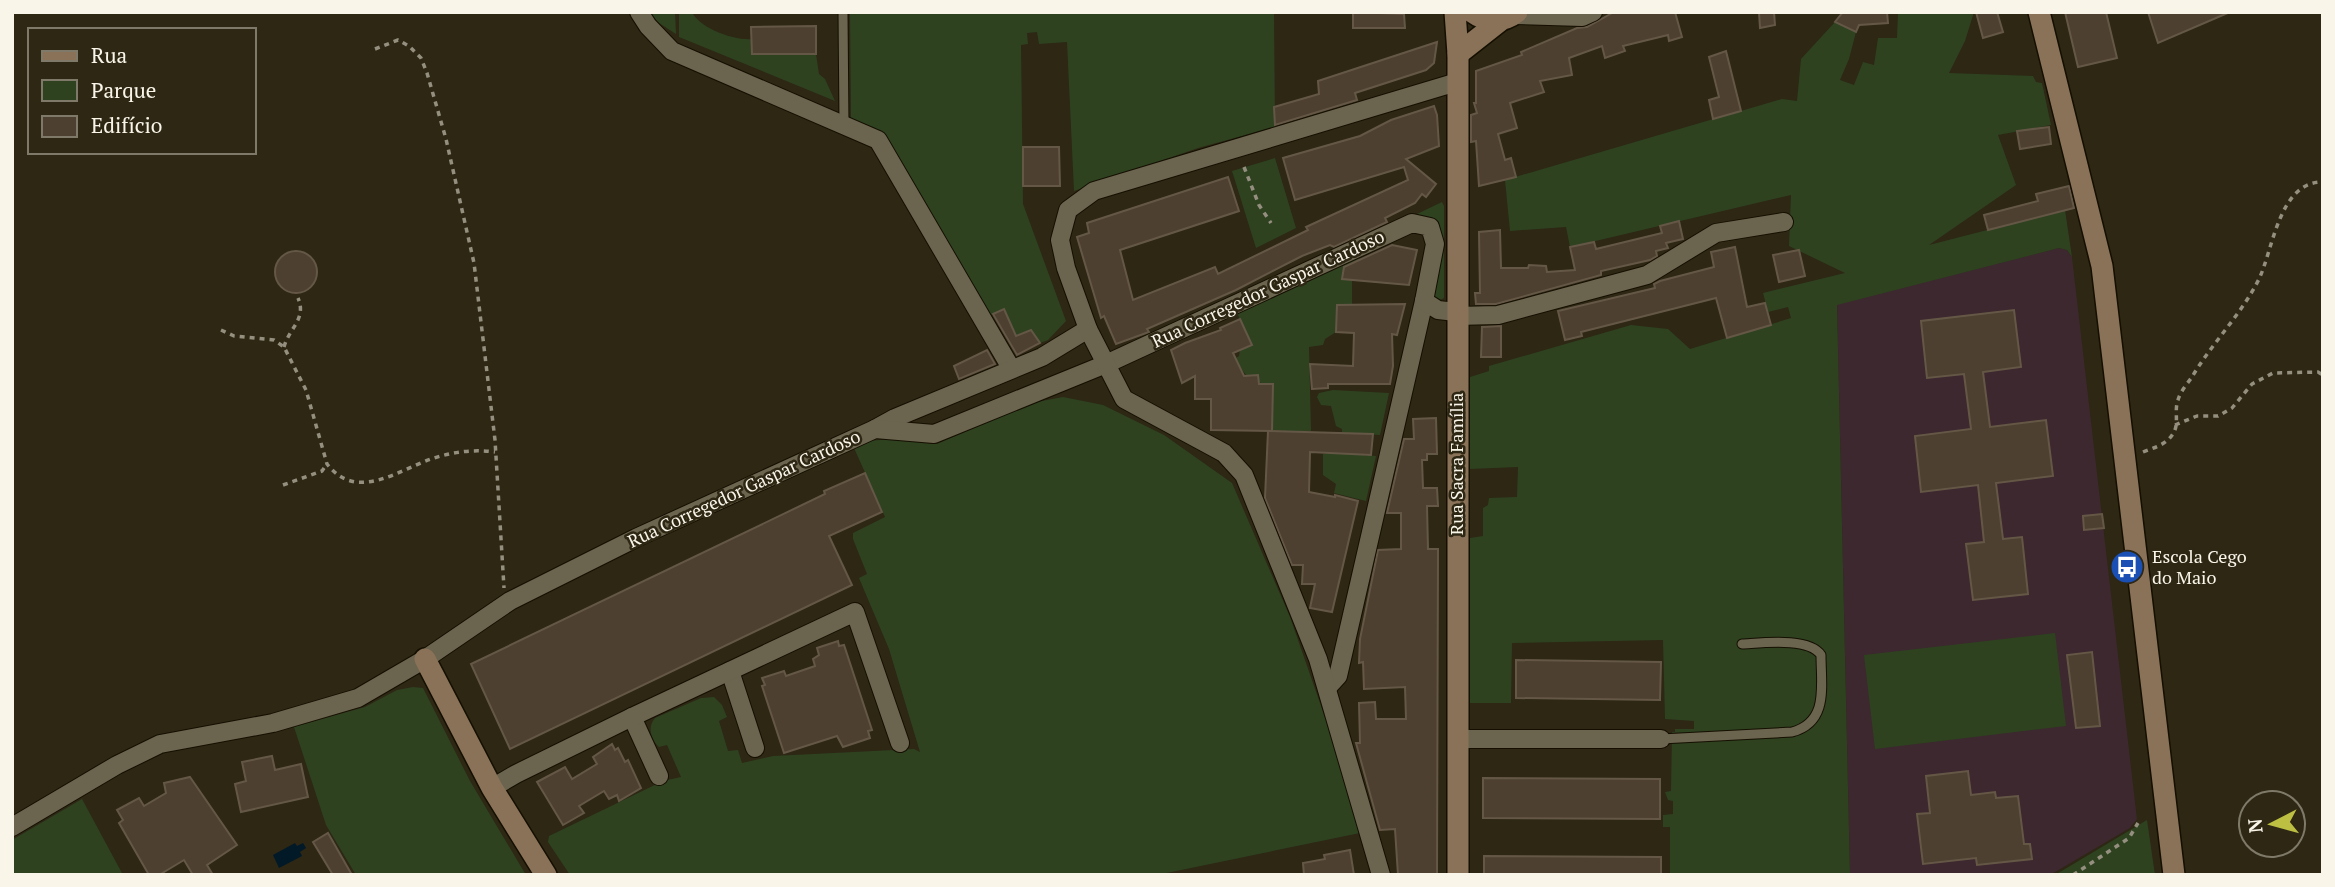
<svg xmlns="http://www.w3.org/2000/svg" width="2335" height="887" font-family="'PT Serif',serif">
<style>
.education{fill:#3c282e}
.green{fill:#2e4220}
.water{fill:#021928}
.building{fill:#4d4030;stroke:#655746;stroke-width:2}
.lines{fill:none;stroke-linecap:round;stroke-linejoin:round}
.lane-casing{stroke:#150f01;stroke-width:11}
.street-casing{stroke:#150f01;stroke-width:20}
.secondary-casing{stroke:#150f01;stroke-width:24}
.path{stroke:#948f7f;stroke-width:3.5;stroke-dasharray:5 5;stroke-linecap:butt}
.lane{stroke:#6b644f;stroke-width:9}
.street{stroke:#6b644f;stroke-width:18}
.secondary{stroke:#8a7259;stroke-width:21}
.labels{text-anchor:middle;stroke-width:5;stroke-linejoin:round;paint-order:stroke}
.street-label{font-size:18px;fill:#f9f5e9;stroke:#2d2714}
.poi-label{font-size:18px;fill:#f9f5e9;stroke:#2d2714;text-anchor:start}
</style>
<rect width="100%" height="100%" fill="#2d2714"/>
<polygon class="education" points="2059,248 2067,250 2072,257 2137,819 2130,828 2050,875 1850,875 1837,304"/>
<g class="green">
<polygon points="649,12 675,12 676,34 659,23"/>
<path d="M 679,12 L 692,12 C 699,28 735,41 752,39 L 752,54 L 816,54 L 819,74 L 825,79 L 835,101 L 679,37 Z"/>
<polygon points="850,12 1274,12 1275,127 1198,148 1074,191 1067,42 1039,44 1037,32 1027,33 1028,44 1021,45 1023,204 1066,321 1048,340 1040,343 1031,330 1016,336 1004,310 988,316 883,134 851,118"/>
<polygon points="1898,12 1974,12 1965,41 1949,73 2033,76 2036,82 2042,83 2051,125 1998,135 2016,185 1929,245 2065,210 2072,257 2067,250 2059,248 1837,305 1850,875 1670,875 1670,827 1663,827 1663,815 1673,814 1673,801 1668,800 1665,792 1671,791 1672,732 1675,732 1675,729 1694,729 1694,721 1665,719 1663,640 1512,643 1511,703 1467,703 1470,538 1483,536 1483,508 1488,505 1489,498 1517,497 1518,467 1469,469 1470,377 1489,371 1489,366 1631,325 1668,329 1690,349 1791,318 1788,307 1768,312 1763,293 1845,273 1789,246 1791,195 1570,247 1566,227 1510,231 1505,180 1782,99 1797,101 1801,59 1835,22 1856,32 1849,59 1840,80 1854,85 1863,62 1874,65 1878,38 1897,38"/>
<polygon points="1275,158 1296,228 1256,248 1232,171"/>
<polygon points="1442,202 1444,206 1444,298 1440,300 1440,304 1433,300 1436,268 1417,214"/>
<path d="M 1354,257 L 1360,260 L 1343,272 L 1343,279 L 1352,280 L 1352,305 L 1338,305 L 1336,332 L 1325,339 L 1323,345 L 1309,347 L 1311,431 L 1272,431 L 1273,384 C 1253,384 1243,376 1236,358 L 1239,356 L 1240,350 L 1252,345 L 1237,313 Z"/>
<polygon points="1333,390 1389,393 1380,435 1342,433 1342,429 1336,426 1331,406 1321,405 1317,397 1319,393"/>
<path d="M 1063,397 L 1103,405 L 1164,435 L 1232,483 L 1290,617 L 1337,752 L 1360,833 L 1157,875 L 570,875 L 548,842 L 549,836 L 663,781 L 681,777 L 667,745 L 659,747 C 651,740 647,727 655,718 L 701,698 L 714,697 L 722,705 L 727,717 L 719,721 L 728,751 L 738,750 L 742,763 L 773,756 L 914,749 L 920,752 L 889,649 L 859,578 L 867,574 L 853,539 L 853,533 L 885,517 L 854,448 L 868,441 L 892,439 L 937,444 L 1031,403 Z"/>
<polygon points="1334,453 1376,456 1366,501 1334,493 1336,484 1323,475 1323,454"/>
<polygon points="2055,633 2066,726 1875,749 1864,655"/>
<polygon points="413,687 423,688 470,781 526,875 356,875 326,825 294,727 365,707 397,690"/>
<polygon points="82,799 123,875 12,875 12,840"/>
<polygon points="2147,820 2155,875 2055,875"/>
</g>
<polygon class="water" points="295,843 297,846 303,843 306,848 300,852 302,856 279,868 273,855"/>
<g class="building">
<polygon points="1353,12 1404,14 1405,28 1353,28"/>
<polygon points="1614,12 1675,12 1682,37 1669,41 1668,35 1623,46 1625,51 1605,58 1602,46 1569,58 1572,75 1540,81 1544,92 1510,103 1517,128 1498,134 1505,160 1511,158 1516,177 1479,186 1476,141 1471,142 1471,115 1477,113 1474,103 1476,103 1476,71 1522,55 1521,52 1577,28 1587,27"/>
<polygon points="1759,12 1774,12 1775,25 1760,28"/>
<polygon points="1843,12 1887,12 1888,23 1859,25 1856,32 1835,22"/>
<polygon points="1976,12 1997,12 2003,32 1983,38"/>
<polygon points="2065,12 2106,12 2117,58 2078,67"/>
<polygon points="2148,12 2230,12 2158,43"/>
<polygon points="816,26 816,54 752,54 751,27"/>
<polygon points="1437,42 1434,63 1426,70 1355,93 1357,100 1275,125 1274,107 1319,94 1318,81"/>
<polygon points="1726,51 1741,111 1713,119 1709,100 1719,97 1709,57"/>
<polygon points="1434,106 1437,115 1439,146 1406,159 1436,184 1426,197 1422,194 1415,203 1385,218 1387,222 1334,247 1330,245 1302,256 1236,290 1147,329 1149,332 1116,344 1104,316 1101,318 1077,237 1089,233 1087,223 1228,177 1239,211 1120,250 1133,300 1215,267 1218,274 1308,230 1306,227 1408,180 1404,167 1295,200 1283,158 1360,136 1391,120"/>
<polygon points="2049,127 2051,144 2020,149 2017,131"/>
<polygon points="1023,147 1059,147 1060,186 1023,186"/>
<polygon points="2069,186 2074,208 1988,230 1984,215 2038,201 2036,194"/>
<polygon points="1679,221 1683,239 1666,243 1668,248 1656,251 1657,256 1650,260 1601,271 1601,275 1496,304 1476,304 1475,293 1480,293 1479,232 1500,230 1501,268 1528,268 1529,265 1546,266 1547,272 1575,270 1570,247 1594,242 1596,249 1662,233 1660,226"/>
<polygon points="1392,245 1417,250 1409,285 1342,279 1344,267"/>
<polygon points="1735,247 1747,307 1765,303 1771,325 1727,338 1716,298 1581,332 1582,336 1565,340 1558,311 1655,288 1654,284 1660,281 1714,267 1711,252"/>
<polygon points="1799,250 1805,276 1779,282 1773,255"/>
<circle cx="296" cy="272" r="21"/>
<polygon points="1405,304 1397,335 1392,334 1393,366 1390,384 1328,384 1328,388 1312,389 1310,364 1353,366 1354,333 1336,332 1337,305"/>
<polygon points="1004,309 1016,336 1031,330 1040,343 1017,355 993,314"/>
<polygon points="2014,310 2021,367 1983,372 1990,427 2046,420 2053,476 1996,483 2003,539 2022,537 2028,594 1973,600 1966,544 1984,542 1978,485 1921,492 1915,436 1971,429 1964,374 1927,378 1921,321"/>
<polygon points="1240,319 1252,345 1233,353 1244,376 1258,375 1259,384 1273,384 1272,431 1211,430 1211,399 1195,399 1195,376 1182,383 1171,350 1185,343 1221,330 1220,328"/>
<polygon points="1501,326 1501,357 1481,357 1482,327"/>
<polygon points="987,350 995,364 959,379 954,366"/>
<polygon points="1436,418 1437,454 1427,454 1427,460 1422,460 1423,488 1437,488 1438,506 1427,506 1428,549 1438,549 1437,875 1398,875 1395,829 1380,830 1356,743 1360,743 1359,703 1375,702 1376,719 1406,719 1405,687 1364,689 1363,662 1359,663 1360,639 1378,550 1401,549 1401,513 1387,513 1404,439 1414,439 1413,419"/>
<polygon points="1268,431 1373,434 1371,455 1310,452 1309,492 1335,497 1335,495 1358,501 1332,612 1310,608 1315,584 1302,584 1303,565 1292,565 1265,498"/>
<polygon points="865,473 882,512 829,536 852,585 510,749 471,664 825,494 824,491"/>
<polygon points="2102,514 2104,528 2084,530 2083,516"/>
<polygon points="838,641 839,646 844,645 872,730 868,731 870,738 843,747 837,736 784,753 762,686 765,685 762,678 784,671 786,676 815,666 813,659 819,655 817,648"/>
<polygon points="2092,652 2100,726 2076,728 2067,655"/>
<polygon points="1516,660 1661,662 1660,700 1516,698"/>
<polygon points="612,744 615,750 618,748 625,762 628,760 641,788 619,801 617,795 609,799 604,791 579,806 584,813 563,825 537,782 565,767 572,779 597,764 593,757"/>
<polygon points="272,756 275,770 301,764 308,797 241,812 235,784 246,781 242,762"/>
<polygon points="1968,771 1971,795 1995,792 1996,798 2018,796 2024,844 2030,844 2032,859 1977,865 1976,858 1923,864 1917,814 1930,813 1926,776"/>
<polygon points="190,777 237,845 207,865 213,875 193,875 184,860 159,875 149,875 119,823 123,820 117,810 139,798 144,806 166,793 164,783"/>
<polygon points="1483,778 1660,779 1660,819 1483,818"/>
<polygon points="328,833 352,875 333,875 313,842"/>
<polygon points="1350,850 1354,875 1304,875 1303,863 1325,859 1324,855"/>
<polygon points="1484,856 1661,857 1661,875 1484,875"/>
</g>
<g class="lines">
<defs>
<g id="lane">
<polyline points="843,12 844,125"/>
<path d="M 1661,739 L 1792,732 C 1829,722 1821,686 1821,655 C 1809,637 1762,643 1742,644"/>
</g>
<g id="street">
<polyline points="639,12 648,26 672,51 878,140 1011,368"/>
<polyline points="1514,15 1582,17 1593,12"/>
<polyline points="1456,316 1498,315 1647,275 1716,233 1784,222"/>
<polyline points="875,429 895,418 1042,357 1088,329"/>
<polyline points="730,671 755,748"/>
<polyline points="1327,688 1338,676 1424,301"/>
<polyline points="632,717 659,776"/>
<polyline points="1457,739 1661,739"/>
<polyline points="492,788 516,774 632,717 855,612 900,743"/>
<polyline points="12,827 117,765 160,744 273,723 358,698 425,659 510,601 636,538 875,429 934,434 1106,364 1412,223 1430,227 1435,244 1424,301 1438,310 1456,312"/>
<polyline points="1381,875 1318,659 1244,475 1224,453 1124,399 1088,329 1066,268 1060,240 1068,210 1094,191 1457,82"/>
</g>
<g id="secondary">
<polyline points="1455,12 1458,54 1458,875"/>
<path d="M 1472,12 C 1487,23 1503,23 1517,12"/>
<polyline points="2039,12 2102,266 2174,875"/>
<polyline points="1458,54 1500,21"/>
<polyline points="425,659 492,788 546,875"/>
</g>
</defs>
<use href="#lane" class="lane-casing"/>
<use href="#street" class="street-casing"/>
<use href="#secondary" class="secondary-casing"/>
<g class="path">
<polyline points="375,49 398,40 409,46 421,58 427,73 446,139 474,263 495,440 504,588"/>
<polyline points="1244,167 1259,205 1271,223"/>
<path d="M 221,330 L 234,336 L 274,340 L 284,347 L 306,390 L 327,464 C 356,502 397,471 431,459 C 452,452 473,449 495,452"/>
<path d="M 284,347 C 289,328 307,319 298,298"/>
<polyline points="2175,425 2197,416 2218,416 2232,408 2252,384 2273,373 2318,372 2323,375"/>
<path d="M 2143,452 C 2155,447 2167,445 2174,432 C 2179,423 2174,410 2178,400 C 2180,392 2187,384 2192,377 C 2212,343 2241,315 2259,279 C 2273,250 2279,181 2323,182"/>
<polyline points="283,485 322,471 327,464"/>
<polyline points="2073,875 2129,838 2138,823"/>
</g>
<use href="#lane" class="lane"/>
<use href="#street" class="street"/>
<use href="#secondary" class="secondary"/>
</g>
<defs>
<symbol id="bus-disc" viewBox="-11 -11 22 22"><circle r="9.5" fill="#1a4fb4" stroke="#2d2714"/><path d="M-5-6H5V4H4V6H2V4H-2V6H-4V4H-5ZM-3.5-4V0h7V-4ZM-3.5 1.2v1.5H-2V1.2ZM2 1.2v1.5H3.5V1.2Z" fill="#fff"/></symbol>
</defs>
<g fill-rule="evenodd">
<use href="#bus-disc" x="2108" y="548" width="38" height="38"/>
</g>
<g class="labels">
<g class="street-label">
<text transform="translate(1268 289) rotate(-25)" y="6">Rua Corregedor Gaspar Cardoso</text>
<text transform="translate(1457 464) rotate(-90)" y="6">Rua Sacra Família</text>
<text transform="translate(744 489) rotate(-25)" y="6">Rua Corregedor Gaspar Cardoso</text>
</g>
<g class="poi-label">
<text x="2152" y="563">Escola Cego<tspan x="2152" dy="21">do Maio</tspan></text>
</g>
</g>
<rect width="2335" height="887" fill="none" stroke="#f9f5e9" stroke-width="28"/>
<rect x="28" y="28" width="228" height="126" fill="#2d2714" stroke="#7f7969" stroke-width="2"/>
<rect x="42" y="51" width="35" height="10" fill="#8a7259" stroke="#7f7969" stroke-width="2"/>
<text x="91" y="63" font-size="21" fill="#f9f5e9">Rua</text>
<rect x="42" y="80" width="35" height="21" fill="#2e4220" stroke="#7f7969" stroke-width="2"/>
<text x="91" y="98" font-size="21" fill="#f9f5e9">Parque</text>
<rect x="42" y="116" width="35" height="21" fill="#4d4030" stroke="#7f7969" stroke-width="2"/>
<text x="91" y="133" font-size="21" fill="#f9f5e9">Edifício</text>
<g transform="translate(2272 824) rotate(264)"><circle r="33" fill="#2d2714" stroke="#7f7969" stroke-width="2"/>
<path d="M0-5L12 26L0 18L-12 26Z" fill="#bdbf43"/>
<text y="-10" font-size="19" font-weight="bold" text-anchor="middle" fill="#f9f5e9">N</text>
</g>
</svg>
